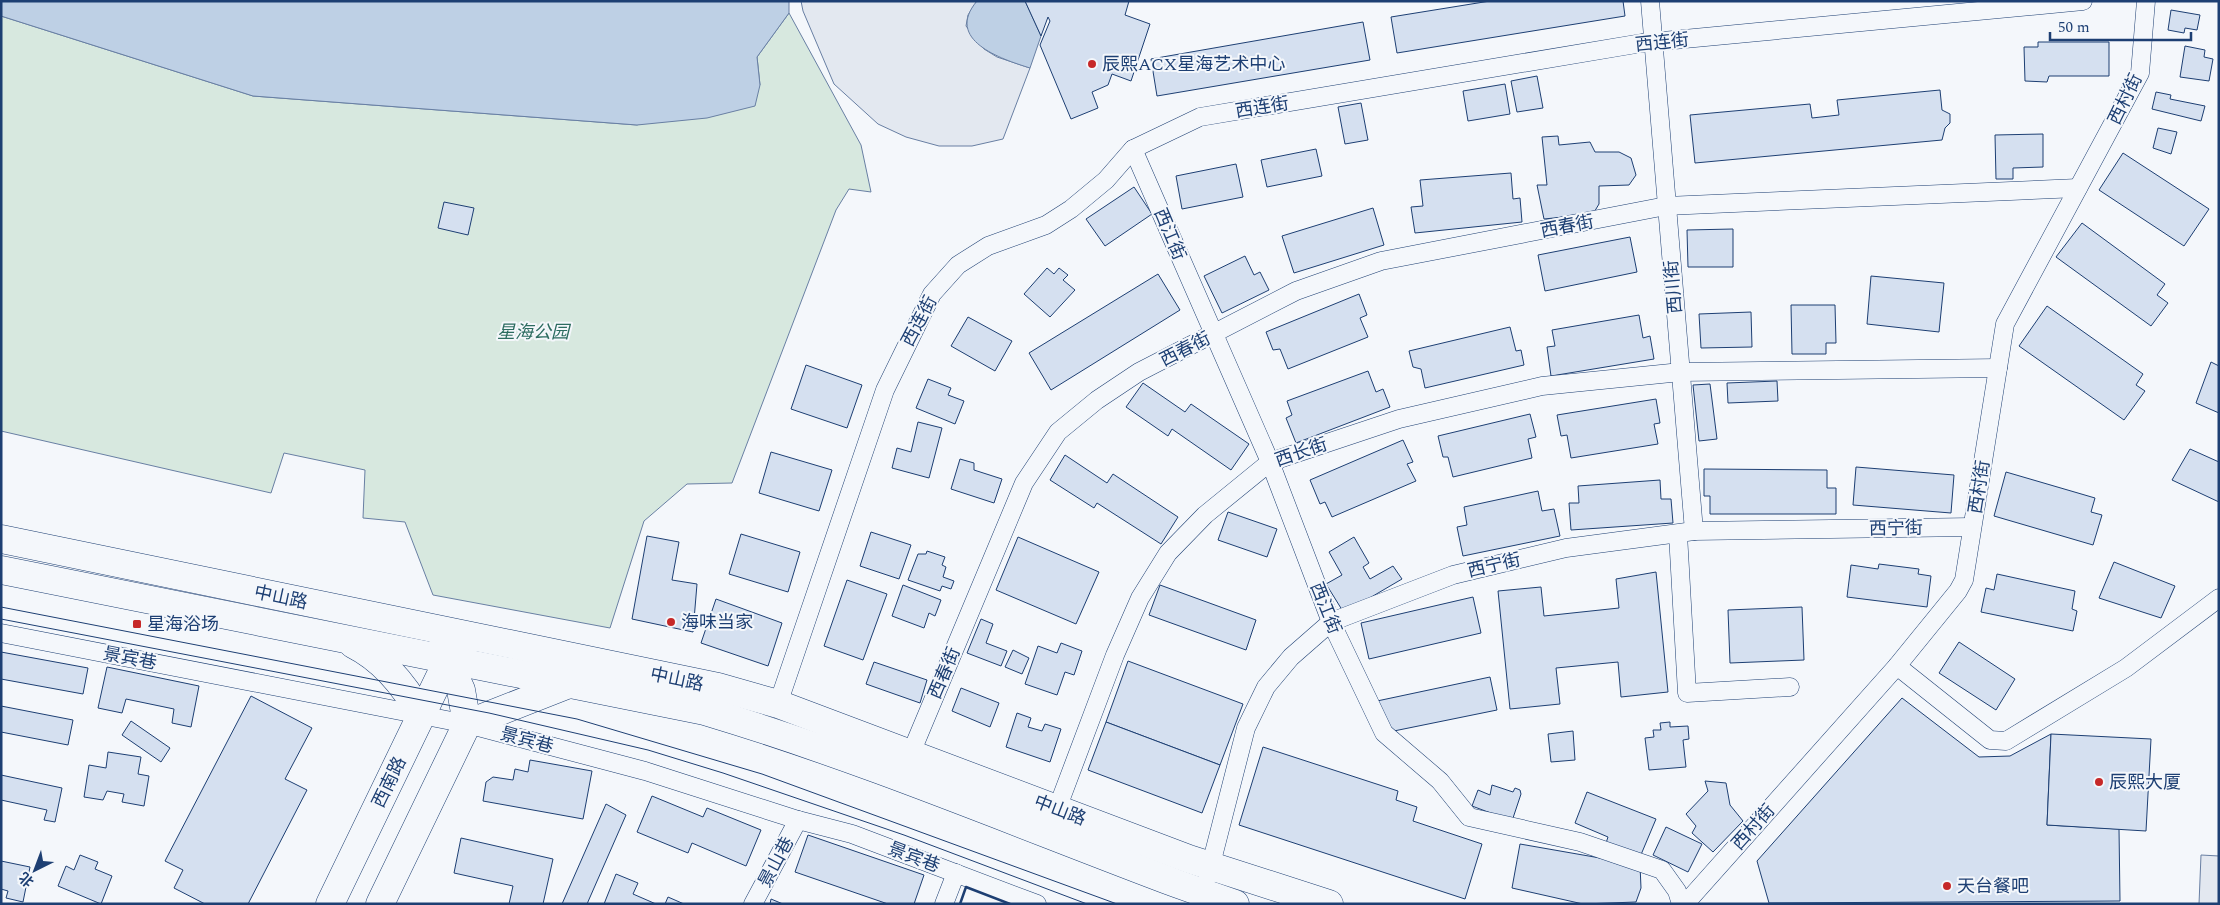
<svg xmlns="http://www.w3.org/2000/svg" width="2220" height="905" font-family="Spectral,'Noto Sans SC',serif">
<style>
.green{fill:#d7e8df;stroke:#687fa3}
.parking{fill:#e3e8f0;stroke:#687fa3}
.water{fill:#bed0e5;stroke:#687fa3}
.building{fill:#d5e0f0;stroke:#1d3f73}
.lines{fill:none;stroke-linecap:round;stroke-linejoin:round}
.minor-casing{stroke:#1d3f73;stroke-width:19}
.primary-casing{stroke:#1d3f73;stroke-width:29}
.trunk-casing{stroke:#1d3f73;stroke-width:29}
.minor{stroke:#f4f7fb;stroke-width:18}
.primary{stroke:#f4f7fb;stroke-width:28}
.trunk{stroke:#f4f7fb;stroke-width:28}
.tram{stroke:#1d3f73;stroke-width:1}
.wall{stroke:#1d3f73;stroke-width:2.5}
.poi-dot{fill:#c62828;stroke:#f4f7fb;stroke-width:2}
.labels{text-anchor:middle;stroke-width:4;stroke-linejoin:round;paint-order:stroke}
.street-label{font-size:18px;fill:#1d3f73;stroke:#f4f7fb}
.poi-label{font-size:18px;fill:#1d3f73;stroke:#f4f7fb;text-anchor:start}
.park-label{font-size:18px;font-style:italic;fill:#2c6c60;stroke:#f4f7fb}
</style>
<rect width="100%" height="100%" fill="#f4f7fb"/>
<polygon class="green" points="789,13 861,145 871,192 849,189 836,210 732,483 687,484 644,521 610,628 433,595 405,522 363,518 365,470 284,453 271,493 1,431 1,16 253,96 637,125 760,85 757,57"/>
<g class="parking">
<polygon points="801,1 977,1 968,15 966,26 984,49 997,57 1030,68 1003,139 972,146 939,146 906,137 878,124 834,84 803,11"/>
<polygon points="2201,855 2219,856 2219,904 2199,904"/>
</g>
<g class="water">
<polygon points="1,1 789,1 789,13 757,57 760,85 755,106 707,118 637,125 253,96 1,16"/>
<path d="M 977,1 L 1025,1 L 1041,36 L 1030,68 C 1001,59 944,40 977,1 Z"/>
</g>
<g class="building">
<polygon points="1025,1 1129,1 1125,15 1150,24 1131,81 1112,74 1108,85 1092,92 1098,108 1071,119 1040,45 1050,21 1048,17 1041,36"/>
<polygon points="1490,1 1623,1 1625,16 1397,53 1391,17"/>
<polygon points="2171,10 2200,15 2197,30 2185,28 2184,33 2168,30"/>
<polygon points="1363,22 1370,60 1157,96 1151,59"/>
<polygon points="2038,42 2109,42 2109,76 2049,76 2047,82 2025,81 2024,47 2038,47"/>
<polygon points="2185,46 2205,50 2204,57 2213,59 2209,81 2180,77"/>
<polygon points="1537,76 1543,108 1517,112 1511,81"/>
<polygon points="1505,84 1510,114 1468,121 1463,91"/>
<polygon points="1940,90 1942,110 1950,114 1950,123 1945,128 1942,140 1695,163 1690,115 1810,104 1812,118 1839,115 1837,100"/>
<polygon points="2156,92 2171,95 2170,99 2205,106 2201,121 2152,109"/>
<polygon points="1361,103 1368,140 1345,144 1338,107"/>
<polygon points="2158,128 2177,132 2171,154 2153,148"/>
<polygon points="2043,134 2043,167 2013,168 2013,179 1996,179 1995,135"/>
<polygon points="1558,136 1559,145 1590,142 1595,152 1619,152 1631,158 1636,175 1629,185 1599,186 1599,204 1593,214 1544,219 1537,185 1547,185 1542,137"/>
<polygon points="1316,149 1322,176 1267,187 1261,160"/>
<polygon points="2123,153 2209,209 2184,246 2099,190"/>
<polygon points="1236,164 1243,197 1182,209 1176,176"/>
<polygon points="1511,173 1513,199 1520,198 1522,222 1415,233 1411,207 1423,206 1420,180"/>
<polygon points="1134,187 1152,214 1105,246 1086,219"/>
<polygon points="444,202 474,208 468,235 438,228"/>
<polygon points="1373,208 1384,245 1294,273 1282,236"/>
<polygon points="2082,223 2165,284 2157,295 2168,303 2151,326 2056,257"/>
<polygon points="1733,229 1733,267 1688,267 1687,230"/>
<polygon points="1630,237 1637,272 1545,291 1538,255"/>
<polygon points="1245,256 1254,275 1260,272 1269,290 1222,313 1204,276"/>
<polygon points="1047,268 1054,274 1059,268 1068,275 1063,280 1075,290 1050,317 1024,294"/>
<polygon points="1158,274 1180,310 1051,390 1029,353"/>
<polygon points="1871,276 1944,283 1939,332 1867,324"/>
<polygon points="1359,294 1367,315 1360,318 1368,337 1288,369 1280,349 1273,350 1266,332"/>
<polygon points="1791,305 1835,305 1836,343 1826,343 1826,354 1792,354"/>
<polygon points="2047,306 2143,374 2136,385 2145,391 2124,420 2019,346"/>
<polygon points="1751,312 1752,347 1701,348 1699,314"/>
<polygon points="1639,315 1643,338 1650,336 1654,359 1551,376 1547,347 1555,346 1552,330"/>
<polygon points="968,317 1012,341 995,371 951,346"/>
<polygon points="1510,327 1516,351 1521,350 1524,365 1425,388 1421,369 1413,367 1409,351"/>
<polygon points="2211,362 2219,366 2219,413 2196,403"/>
<polygon points="806,365 862,385 847,428 791,409"/>
<polygon points="1368,371 1376,392 1383,389 1390,407 1296,443 1286,418 1292,415 1287,401"/>
<polygon points="928,379 951,388 948,395 964,401 955,424 916,408"/>
<polygon points="1777,381 1778,401 1728,403 1727,383"/>
<polygon points="1143,383 1185,412 1191,404 1249,444 1231,470 1172,429 1168,436 1126,407"/>
<polygon points="1710,384 1717,439 1699,441 1693,385"/>
<polygon points="1656,399 1660,423 1654,424 1658,444 1571,458 1567,435 1561,436 1557,415"/>
<polygon points="1530,414 1536,437 1528,439 1532,458 1453,477 1448,457 1443,457 1438,436"/>
<polygon points="918,422 942,428 929,478 892,468 897,448 911,452"/>
<polygon points="1403,440 1413,462 1407,464 1416,481 1332,517 1325,502 1320,504 1310,480"/>
<polygon points="2190,449 2219,462 2219,502 2172,480"/>
<polygon points="771,452 832,470 819,511 759,493"/>
<polygon points="1065,455 1107,483 1113,474 1178,517 1161,544 1097,503 1094,508 1050,480"/>
<polygon points="960,459 974,463 974,470 1002,479 994,503 951,489"/>
<polygon points="1856,467 1954,475 1951,513 1853,505"/>
<polygon points="1704,469 1827,470 1827,488 1836,488 1836,514 1710,514 1710,496 1704,496"/>
<polygon points="2006,472 2095,498 2091,512 2102,515 2093,545 1994,516"/>
<polygon points="1660,480 1661,499 1671,499 1673,523 1571,530 1569,503 1579,503 1578,486"/>
<polygon points="1538,491 1542,511 1554,509 1560,536 1463,556 1457,527 1467,525 1464,507"/>
<polygon points="1228,512 1277,529 1267,557 1218,540"/>
<polygon points="871,532 911,545 899,579 860,566"/>
<polygon points="741,534 800,552 788,592 729,574"/>
<polygon points="647,536 679,542 672,580 697,584 693,632 632,619"/>
<polygon points="1018,537 1099,572 1076,624 996,590"/>
<polygon points="1354,537 1369,563 1363,567 1370,579 1393,566 1402,579 1344,613 1326,584 1342,575 1329,552"/>
<polygon points="927,551 945,557 942,565 946,567 943,577 954,581 951,589 942,586 940,591 908,580 918,554 926,554"/>
<polygon points="2114,562 2175,586 2161,618 2099,598"/>
<polygon points="1879,564 1919,569 1918,574 1931,576 1927,607 1847,597 1851,565 1878,569"/>
<polygon points="1656,572 1668,692 1621,697 1618,662 1556,668 1560,704 1510,709 1498,591 1541,587 1544,616 1619,608 1616,579"/>
<polygon points="1997,574 2075,591 2072,609 2077,611 2073,631 1981,612 1986,588 1994,590"/>
<polygon points="847,580 887,594 863,660 824,646"/>
<polygon points="903,585 941,600 935,616 929,613 924,628 892,616"/>
<polygon points="1160,585 1256,620 1246,650 1149,615"/>
<polygon points="1473,597 1481,633 1369,659 1361,623"/>
<polygon points="716,599 782,623 768,666 701,643"/>
<polygon points="1802,607 1804,660 1730,663 1728,610"/>
<polygon points="981,619 993,624 986,643 1007,651 1001,666 967,653"/>
<polygon points="1959,642 2015,679 1996,710 1939,673"/>
<polygon points="1061,643 1082,651 1074,675 1065,672 1057,695 1025,684 1038,646 1057,653"/>
<polygon points="1013,650 1029,658 1022,674 1005,667"/>
<polygon points="1,652 88,668 83,694 1,679"/>
<polygon points="1128,661 1243,704 1220,765 1106,722"/>
<polygon points="874,662 927,680 920,703 866,684"/>
<polygon points="107,667 199,686 191,727 172,723 174,709 126,699 122,713 98,708"/>
<polygon points="1490,677 1497,710 1384,733 1377,701"/>
<polygon points="961,688 999,703 990,727 952,711"/>
<polygon points="251,696 312,728 285,779 307,790 248,904 205,904 174,888 183,870 165,861"/>
<polygon points="1902,698 1979,757 2010,756 2051,734 2047,825 2119,829 2120,901 1769,903 1757,861"/>
<polygon points="1,706 73,720 68,745 1,732"/>
<polygon points="1017,713 1031,718 1028,727 1042,731 1045,724 1061,729 1050,762 1006,747"/>
<polygon points="131,721 170,748 161,762 122,735"/>
<polygon points="1106,722 1220,765 1202,813 1088,770"/>
<polygon points="1670,722 1670,727 1688,726 1689,739 1683,740 1686,767 1649,770 1645,738 1654,737 1653,730 1661,730 1660,723"/>
<polygon points="1573,731 1575,760 1551,762 1548,734"/>
<polygon points="2051,734 2151,739 2146,831 2047,825"/>
<polygon points="1263,747 1398,791 1396,800 1417,807 1413,821 1482,844 1465,899 1239,825"/>
<polygon points="108,752 141,757 138,774 149,776 144,806 122,802 124,794 107,791 103,800 84,797 89,765 106,768"/>
<polygon points="530,760 592,771 583,819 483,801 486,782 493,777 513,780 515,769 528,772"/>
<polygon points="1,775 62,788 55,822 44,820 47,810 1,800"/>
<polygon points="1705,781 1726,783 1730,805 1743,821 1713,852 1692,833 1696,826 1686,814 1708,791"/>
<polygon points="1492,785 1513,792 1515,788 1520,790 1521,794 1512,821 1472,806 1478,790 1490,795"/>
<polygon points="1587,792 1656,819 1640,857 1606,843 1608,837 1575,823"/>
<polygon points="652,796 703,817 707,808 761,830 746,866 692,843 688,853 637,832"/>
<polygon points="606,804 626,815 587,904 562,904"/>
<polygon points="1666,827 1702,844 1688,872 1653,855"/>
<polygon points="808,835 924,875 914,904 888,904 795,872"/>
<polygon points="461,838 553,859 543,904 509,904 513,886 454,873"/>
<polygon points="1520,844 1640,865 1641,888 1636,902 1583,904 1512,888"/>
<polygon points="80,855 98,862 95,869 112,876 101,904 58,886 66,866 74,870"/>
<polygon points="1,861 30,867 23,902 6,898 8,891 1,889"/>
<polygon points="616,874 638,883 633,894 656,904 604,904"/>
<polygon points="668,897 684,904 665,904"/>
<polygon points="771,899 783,904 770,904"/>
</g>
<g class="lines">
<defs>
<g id="minor">
<polyline points="1650,1 1694,531"/>
<polyline points="1133,149 1270,462 1331,622 1384,733 1440,781 1469,817 1580,842 1662,870 1677,891 1681,904"/>
<polyline points="1678,534 1687,693 1790,687"/>
<polyline points="1,633 467,724 645,771 798,820 852,834 1037,904"/>
<polyline points="1897,666 1990,740 2006,741 2126,668 2219,598"/>
<polyline points="778,704 885,390 932,294 958,265 988,246 1046,225 1071,209 1106,180 1133,149 1200,117 1642,43 2083,1"/>
<polyline points="911,753 1024,483 1058,432 1097,400 1139,372 1296,291 1381,261 1666,206 2078,188"/>
<polyline points="1057,809 1115,655 1140,598 1168,553 1205,515 1270,462 1399,419 1542,386 1681,372 1998,368"/>
<polyline points="1208,876 1246,728 1266,687 1291,657 1331,622 1453,575 1566,548 1694,531 1972,527"/>
<polyline points="753,904 798,820"/>
<polyline points="944,904 956,873"/>
<polyline points="1685,904 1897,666 1958,591 1964,580 2005,324 2140,73 2146,1"/>
</g>
<g id="primary">
<polyline points="330,904 448,660 463,644"/>
<polyline points="380,904 467,724 461,690 442,648"/>
</g>
<g id="trunk">
<polyline points="1,539 718,687 778,704 1189,859 1329,904"/>
<path d="M 1,570 L 705,711 C 865,759 1021,825 1178,884 L 1235,904"/>
<path d="M 353,644 C 383,659 405,686 421,715"/>
<polyline points="467,724 569,684"/>
</g>
</defs>
<use href="#minor" class="minor-casing"/>
<use href="#primary" class="primary-casing"/>
<use href="#trunk" class="trunk-casing"/>
<use href="#minor" class="minor"/>
<use href="#primary" class="primary"/>
<use href="#trunk" class="trunk"/>
<g class="tram">
<polyline points="1,607 577,719 762,774 1117,904"/>
<polyline points="1,619 489,713 648,750 723,773 904,835 1087,904"/>
</g>
<polyline class="wall" points="960,904 966,887 1010,904"/>
</g>
<g class="poi-dot">
<circle cx="1092" cy="64" r="5"/>
<circle cx="671" cy="622" r="5"/>
<rect x="132" y="619" width="10" height="10" rx="2.5"/>
<circle cx="2099" cy="782" r="5"/>
<circle cx="1947" cy="886" r="5"/>
</g>
<g class="labels">
<g class="street-label">
<text transform="translate(1662 42) rotate(-6)" y="6">西连街</text>
<text transform="translate(2125 99) rotate(-64)" y="6">西村街</text>
<text transform="translate(1262 107) rotate(-9)" y="6">西连街</text>
<text transform="translate(1567 226) rotate(-11)" y="6">西春街</text>
<text transform="translate(1170 234) rotate(67)" y="6">西江街</text>
<text transform="translate(1673 287) rotate(-95)" y="6">西川街</text>
<text transform="translate(919 321) rotate(-62)" y="6">西连街</text>
<text transform="translate(1185 349) rotate(-27)" y="6">西春街</text>
<text transform="translate(1301 452) rotate(-19)" y="6">西长街</text>
<text transform="translate(1979 487) rotate(-81)" y="6">西村街</text>
<text transform="translate(1896 528) rotate(-1)" y="6">西宁街</text>
<text transform="translate(1494 565) rotate(-13)" y="6">西宁街</text>
<text transform="translate(281 597) rotate(12)" y="6">中山路</text>
<text transform="translate(1326 608) rotate(68)" y="6">西江街</text>
<text transform="translate(130 658) rotate(11)" y="6">景宾巷</text>
<text transform="translate(944 673) rotate(-67)" y="6">西春街</text>
<text transform="translate(677 679) rotate(12)" y="6">中山路</text>
<text transform="translate(527 740) rotate(15)" y="6">景宾巷</text>
<text transform="translate(389 782) rotate(-64)" y="6">西南路</text>
<text transform="translate(1060 810) rotate(21)" y="6">中山路</text>
<text transform="translate(1753 827) rotate(-48)" y="6">西村街</text>
<text transform="translate(914 857) rotate(21)" y="6">景宾巷</text>
<text transform="translate(776 862) rotate(-62)" y="6">景山巷</text>
</g>
<g class="poi-label">
<text x="1102" y="70">辰熙ACX星海艺术中心</text>
<text x="681" y="628">海味当家</text>
<text x="147" y="630">星海浴场</text>
<text x="2109" y="788">辰熙大厦</text>
<text x="1957" y="892">天台餐吧</text>
</g>
<g class="park-label">
<text x="533" y="338">星海公园</text>
</g>
</g>
<rect width="2220" height="905" fill="none" stroke="#1d3f73" stroke-width="5"/>
<g transform="translate(35 870) rotate(222)" stroke="#f4f7fb" stroke-width="4" paint-order="stroke">
<path d="M0-4L9 19L0 12L-9 19Z" fill="#1d3f73"/>
<text y="-8" font-size="14" font-weight="bold" text-anchor="middle" fill="#1d3f73">北</text>
</g>
<path d="M2050 32v8h141v-8" fill="none" stroke="#1d3f73" stroke-width="2.5"/>
<text x="2058" y="32" font-size="15" fill="#1d3f73" stroke="#f4f7fb" stroke-width="4" paint-order="stroke">50 m</text>
</svg>
